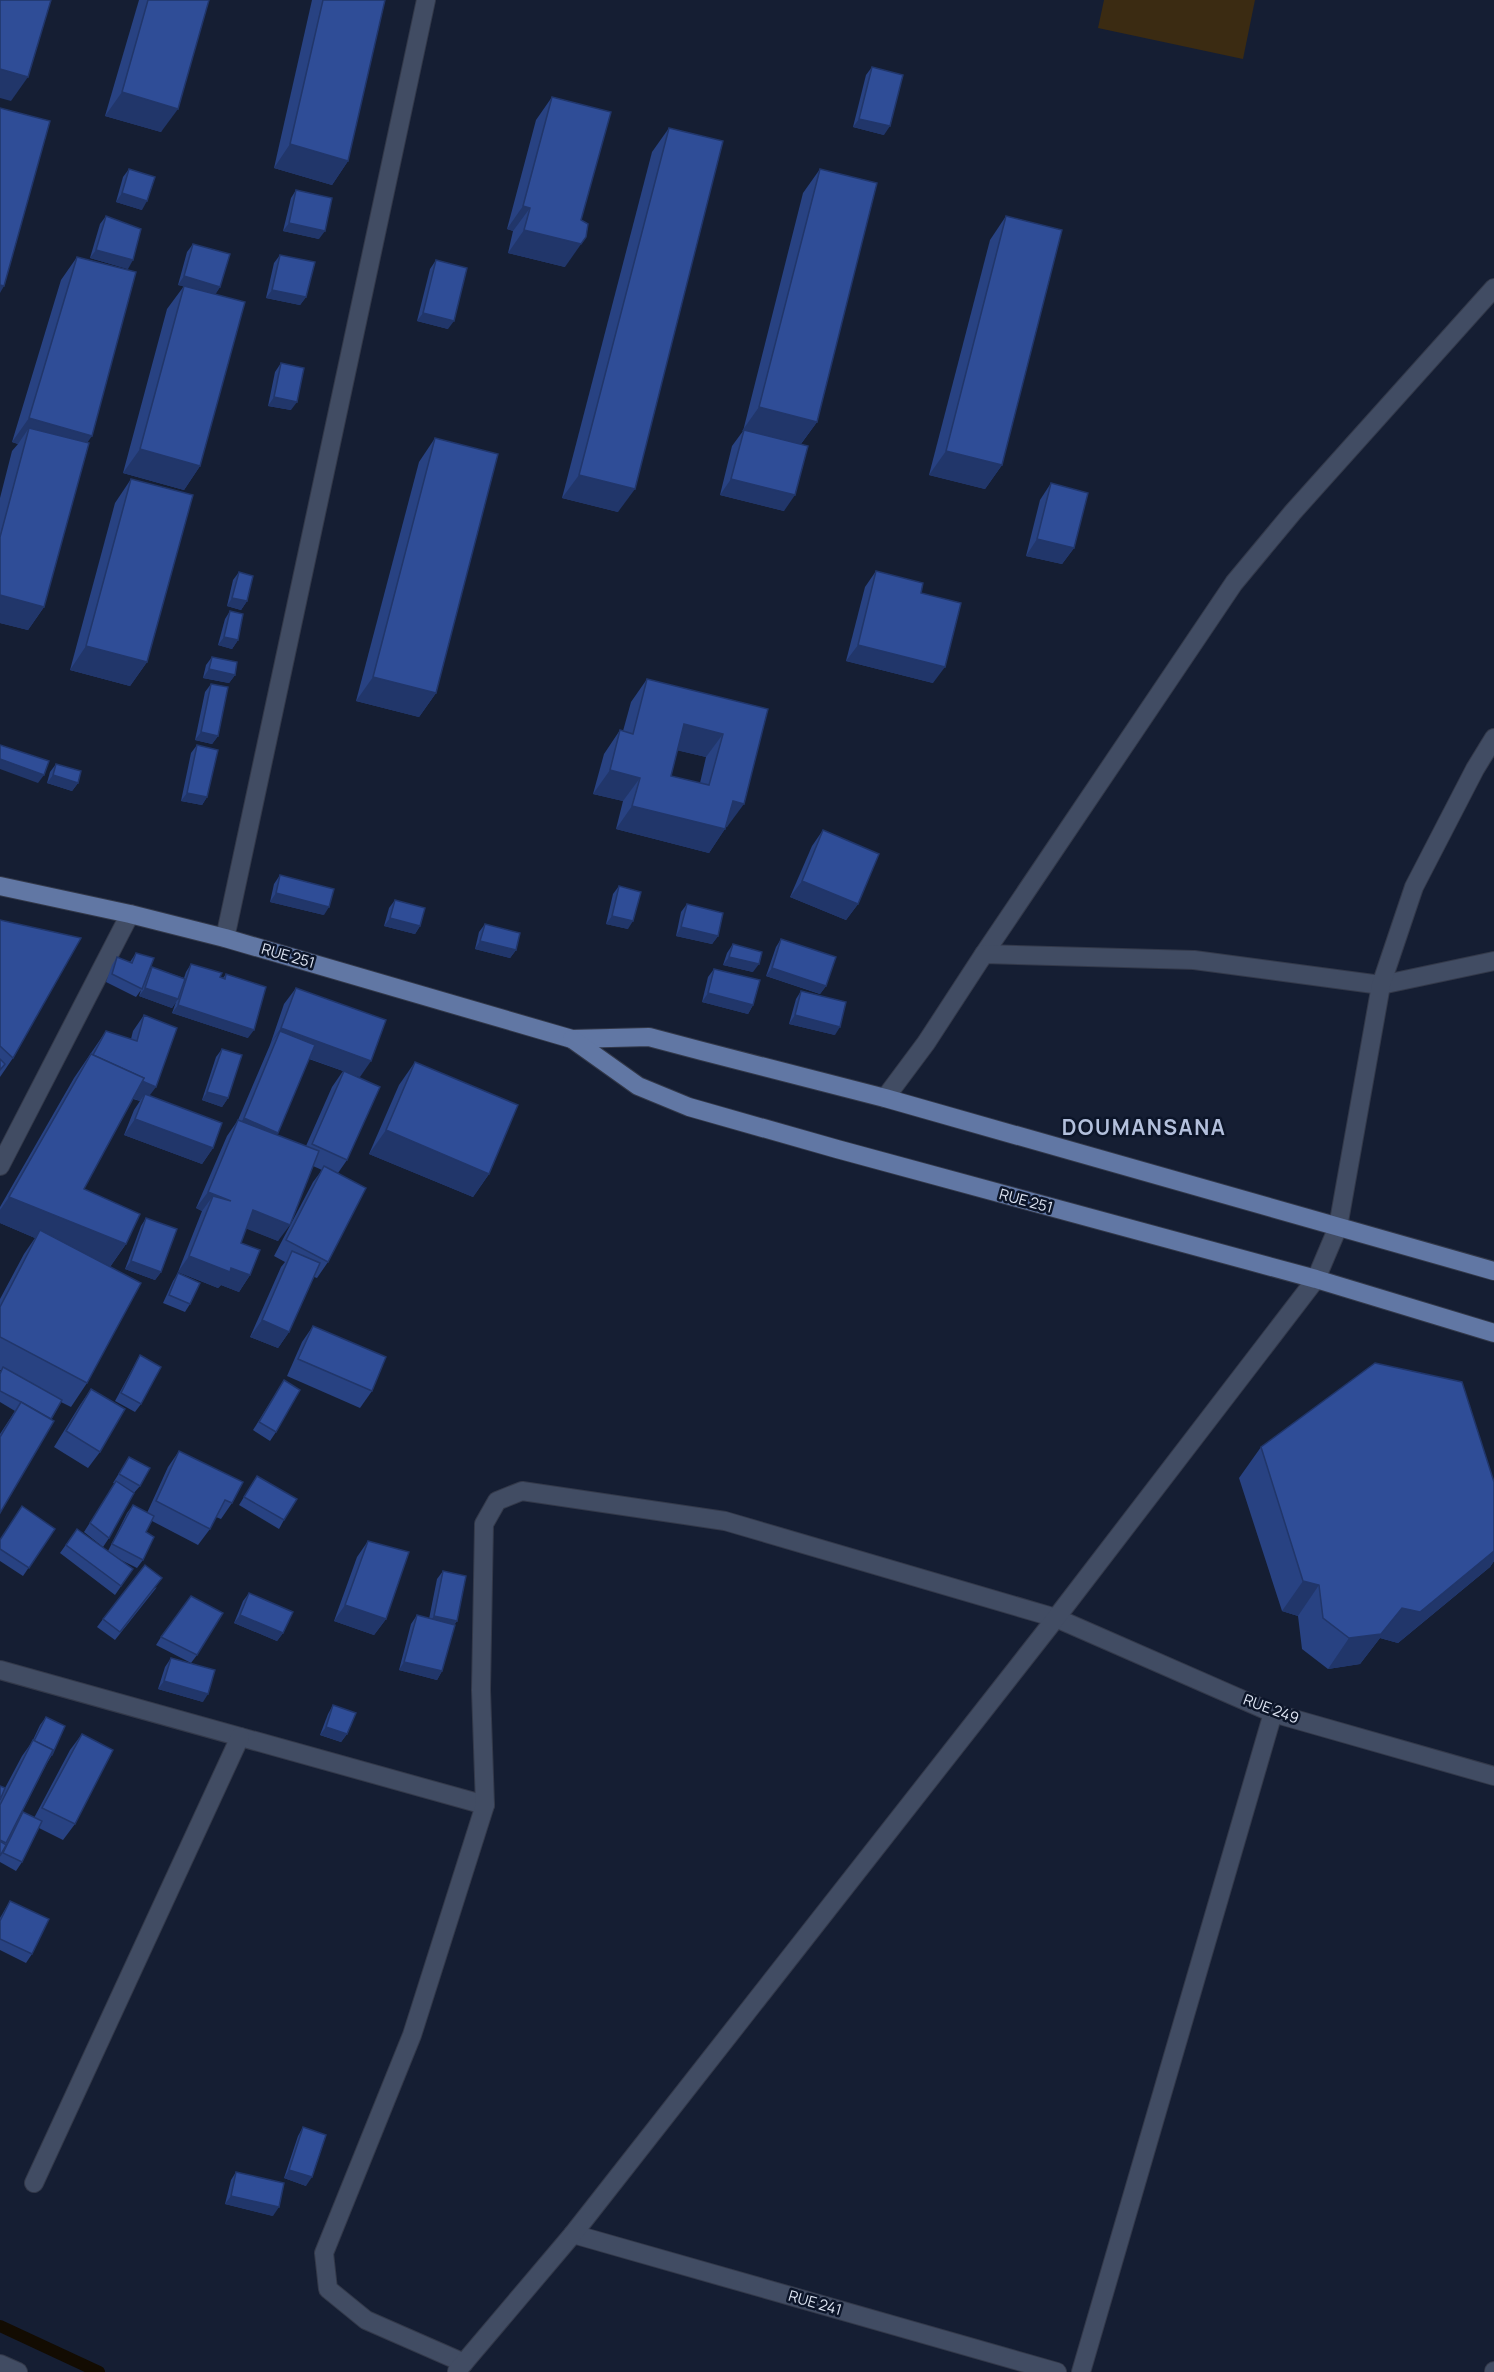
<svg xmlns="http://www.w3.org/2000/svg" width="1494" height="2372" font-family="Manrope,sans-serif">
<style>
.green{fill:#3b2b12}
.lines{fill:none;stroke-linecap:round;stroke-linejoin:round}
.stream{stroke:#130c02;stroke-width:12}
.minor-casing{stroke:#33394a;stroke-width:20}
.major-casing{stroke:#33394a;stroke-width:20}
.minor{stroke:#414c63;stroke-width:18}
.major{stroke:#6177a4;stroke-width:18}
.wall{fill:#284282;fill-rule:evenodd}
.shaded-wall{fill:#21366a}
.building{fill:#2f4d97;stroke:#21366a;stroke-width:1.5;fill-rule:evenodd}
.labels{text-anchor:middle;stroke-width:5;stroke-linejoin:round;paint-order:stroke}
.street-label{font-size:15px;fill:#dfe6f4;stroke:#0c1529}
.district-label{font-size:21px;font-weight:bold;letter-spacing:1.5px;fill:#b3c0dc;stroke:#0c1529}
</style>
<rect width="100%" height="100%" fill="#151e33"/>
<polygon class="green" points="1104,0 1255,0 1243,59 1098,28"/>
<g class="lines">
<polyline class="stream" points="0,2326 99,2372"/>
<defs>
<g id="minor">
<polyline points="225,938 426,0"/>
<polyline points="984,954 1234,583 1293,512 1494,288"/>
<polyline points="885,1098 926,1043 984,954 1194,960 1381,985 1494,961"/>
<polyline points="0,1166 130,914"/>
<polyline points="0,1670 485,1805"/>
<polyline points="34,2183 240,1737"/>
<polyline points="573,2234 1057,2372"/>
<polyline points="464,2363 366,2320 328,2289 324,2253 412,2035 485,1805 481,1690 484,1524 497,1501 522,1491 725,1521 1056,1618 1273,1713 1494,1776"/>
<polyline points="0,2364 18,2372"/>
<polyline points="457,2371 573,2234 1056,1618 1316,1279 1338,1227 1381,985 1414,887 1475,769 1494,738"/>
<polyline points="1081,2372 1273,1713"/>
<polyline points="1494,2372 1494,2371"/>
</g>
<g id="major">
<polyline points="0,886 130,914 225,938 572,1039 649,1037 702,1051 885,1098 1494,1271"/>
<polyline points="572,1039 638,1086 689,1107 837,1149 1316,1279 1494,1333"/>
</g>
</defs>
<use href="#minor" class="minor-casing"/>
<use href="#major" class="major-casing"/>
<use href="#minor" class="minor"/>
<use href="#major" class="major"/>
</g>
<g class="wall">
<polygon points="139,0 209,0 161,132 105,116"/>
<polygon points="312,0 385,0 348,161 332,185 274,168"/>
<polygon points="872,67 884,135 853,127 866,75"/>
<polygon points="552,97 565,267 508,253 513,231 507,229 536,120"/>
<polygon points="669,128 618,512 562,498 652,152"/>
<polygon points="129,169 142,210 116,202 123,177"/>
<polygon points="820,169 817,422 801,444 784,511 720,495 732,446 743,431 803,193"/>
<polygon points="296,190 319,239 283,231 291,198"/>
<polygon points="106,216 128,269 90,258 100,224"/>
<polygon points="1006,216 1002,465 985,489 929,475 990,240"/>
<polygon points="193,244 220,287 215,294 200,466 184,490 123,473 167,309 184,286 178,285 187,252"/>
<polygon points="280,255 306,297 300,305 266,298 274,263"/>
<polygon points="77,257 88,443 44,607 28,630 0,623 0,498 12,451 18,444 12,442 61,280"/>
<polygon points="436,260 448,329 417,321 430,269"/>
<polygon points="281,363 291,410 268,406 275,372"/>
<polygon points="435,438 436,693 419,717 356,701 419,462"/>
<polygon points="131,479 147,662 130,686 70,670 115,503"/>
<polygon points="1051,483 1074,548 1062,564 1026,556 1040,500"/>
<polygon points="876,571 921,593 933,683 846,661 865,587"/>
<polygon points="239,572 247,601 241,610 227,606 233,580"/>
<polygon points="230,611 238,640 232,649 218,645 225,619"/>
<polygon points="212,657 235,675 229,683 203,678 206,665"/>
<path d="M 647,679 L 768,709 L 727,827 L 726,827 L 709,853 L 616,829 L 623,801 L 593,794 L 604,754 L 620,730 L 623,731 L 631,702 ZM 677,750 L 706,757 L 700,783 L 671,776 Z"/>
<polygon points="211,684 218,736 212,744 195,740 205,692"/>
<polygon points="197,745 207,797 202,805 181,801 191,753"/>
<polygon points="56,764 78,783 72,791 47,783 50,772"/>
<polygon points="823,830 858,904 846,920 790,897 812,846"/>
<polygon points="280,875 324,915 270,902 274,884"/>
<polygon points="619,886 628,929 606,924 613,894"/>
<polygon points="395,900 420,926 415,934 384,926 389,908"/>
<polygon points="687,904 718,936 712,944 676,936 681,912"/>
<polygon points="0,920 13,1058 0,1077"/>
<polygon points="485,924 516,950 510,958 475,949 479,932"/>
<polygon points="781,939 826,986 820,994 766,976 776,947"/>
<polygon points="733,944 753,972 723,965 727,953"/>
<polygon points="136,953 148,973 152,967 184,978 186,972 191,964 220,977 223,978 226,974 248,1038 172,1013 176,1002 172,1008 139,996 141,990 136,997 106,982 112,965 117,957 130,962"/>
<polygon points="714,969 753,1005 748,1014 702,1002 708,977"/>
<path d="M 296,988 L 360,1077 L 348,1073 L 347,1160 L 338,1173 L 328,1262 L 317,1278 L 314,1277 L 289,1332 L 278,1348 L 250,1337 L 281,1267 L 285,1262 L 274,1256 L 313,1182 L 322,1170 L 313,1166 L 278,1241 L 246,1228 L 241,1243 L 250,1275 L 239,1292 L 221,1285 L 218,1288 L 178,1272 L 202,1211 L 196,1208 L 227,1136 L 238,1120 L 270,1045 L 284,1004 ZM 309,1059 L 343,1071 L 332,1087 L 306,1146 L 277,1135 Z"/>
<polygon points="801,991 835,1035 789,1024 796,999"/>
<polygon points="144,1015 149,1096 213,1148 202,1164 124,1135 134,1110 140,1101 133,1099 84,1189 126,1244 110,1267 87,1383 71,1407 61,1402 0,1513 0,1434 15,1411 0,1402 0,1372 1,1370 0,1370 0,1299 24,1254 35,1238 0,1223 0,1207 74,1078 106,1031 131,1039 133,1031"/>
<polygon points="222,1049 228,1098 222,1107 202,1100 216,1057"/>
<polygon points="415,1062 489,1174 473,1197 369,1154 399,1085"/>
<polygon points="146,1218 161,1272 155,1280 125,1269 141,1226"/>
<polygon points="178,1273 190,1304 185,1312 163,1303 173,1281"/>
<polygon points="313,1326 372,1391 360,1408 287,1376 302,1342"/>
<polygon points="140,1355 141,1404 135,1412 115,1401 135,1364"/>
<polygon points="284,1380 276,1432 270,1441 253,1430"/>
<polygon points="91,1389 100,1452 88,1468 54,1447 80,1405"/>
<polygon points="1261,1447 1494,1482 1494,1561 1490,1567 1398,1643 1380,1638 1360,1664 1328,1669 1302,1649 1298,1616 1282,1611 1239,1478"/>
<polygon points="179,1451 232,1503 221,1519 216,1517 210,1529 198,1545 152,1521 146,1532 143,1560 137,1568 119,1559 133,1569 115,1595 60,1553 77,1529 108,1551 127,1513 133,1505 147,1513 168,1467"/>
<polygon points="129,1457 140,1486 133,1494 109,1538 103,1547 84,1532 115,1483 113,1483"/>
<polygon points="257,1476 284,1520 279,1529 239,1505"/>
<polygon points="55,1529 23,1576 0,1561 0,1539"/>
<polygon points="368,1541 386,1619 374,1635 334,1621 357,1557"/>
<polygon points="443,1571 457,1621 454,1625 442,1671 437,1680 399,1670 411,1624 417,1615 429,1619 437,1579"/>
<polygon points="157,1587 115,1640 97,1627 103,1619"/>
<polygon points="249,1593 283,1633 277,1641 234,1623 243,1601"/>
<polygon points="161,1637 197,1655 191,1663 156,1645"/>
<polygon points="171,1658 203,1702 158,1689 165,1667"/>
<polygon points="333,1705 347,1734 341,1742 320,1735 328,1714"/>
<polygon points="46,1717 52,1755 47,1763 20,1816 34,1818 70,1750 82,1734 75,1824 63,1840 39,1828 22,1862 16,1871 0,1862 0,1786 5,1788 22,1756 32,1742 40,1725"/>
<polygon points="10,1901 32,1954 26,1963 0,1950 0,1918"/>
<polygon points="303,2127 306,2186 284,2178 298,2136"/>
<polygon points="236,2172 273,2216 225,2204 231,2180"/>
</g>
<g class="shaded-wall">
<polygon points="0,69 28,77 11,101 0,98"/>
<polygon points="122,92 178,109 161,132 105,116"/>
<polygon points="859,119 890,126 884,135 853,127"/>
<polygon points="290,144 348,161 332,185 274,168"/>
<polygon points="122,193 147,201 142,210 116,202"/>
<polygon points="523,206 530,208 513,231 507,229"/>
<polygon points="289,223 325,231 319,239 283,231"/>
<polygon points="524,230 586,237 565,267 508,253"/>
<polygon points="96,250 133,260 128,269 90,258"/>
<polygon points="184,276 220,287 215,295 178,285"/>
<polygon points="0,285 4,286 0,293"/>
<polygon points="272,290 306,297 300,305 266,298"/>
<polygon points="423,313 454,321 448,329 417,321"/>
<polygon points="274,397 297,402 291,410 268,406"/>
<polygon points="759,407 817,422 800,445 742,431"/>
<polygon points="29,418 92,436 75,460 29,428 18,444 12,442"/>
<polygon points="140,449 200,466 184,490 123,473"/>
<polygon points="946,451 1002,465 985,489 929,475"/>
<polygon points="579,475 635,489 618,512 562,498"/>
<polygon points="731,479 795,495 784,511 720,495"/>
<polygon points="1037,539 1074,548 1062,564 1026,556"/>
<polygon points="0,595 44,607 28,630 0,623"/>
<polygon points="232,598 247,601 241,610 227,606"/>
<polygon points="224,637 238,640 232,649 218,645"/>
<polygon points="858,645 945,667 933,683 846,661"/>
<polygon points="86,646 147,662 130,686 70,670"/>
<polygon points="209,669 235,675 229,683 203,678"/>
<polygon points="373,677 436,693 419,717 356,701"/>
<polygon points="684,724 723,734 706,757 667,748"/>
<polygon points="201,732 218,736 212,744 195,740"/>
<polygon points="0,759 44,775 38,783 0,769"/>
<polygon points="610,770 640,778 623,801 593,794"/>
<polygon points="53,775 78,783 72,791 47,783"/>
<polygon points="187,793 207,797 202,805 181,801"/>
<polygon points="733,801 744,804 727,827 716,825"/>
<polygon points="632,806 725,829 709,853 616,829"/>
<polygon points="802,881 858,904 846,920 790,897"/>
<polygon points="276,893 329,907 324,915 270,902"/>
<polygon points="612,916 633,921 628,929 606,924"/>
<polygon points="390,918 420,926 415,934 384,926"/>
<polygon points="681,927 718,936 712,944 676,936"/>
<polygon points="480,941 516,950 510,958 475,949"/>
<polygon points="729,957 759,964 753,972 723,965"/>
<polygon points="772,968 826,986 820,994 766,976"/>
<polygon points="145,988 178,999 172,1008 139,996"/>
<polygon points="708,993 753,1005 748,1014 702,1002"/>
<polygon points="178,1005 254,1030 248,1038 172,1013"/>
<polygon points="795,1015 840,1027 835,1035 789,1024"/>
<polygon points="281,1028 371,1061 360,1077 274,1046 280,1031 270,1044"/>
<polygon points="90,1061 156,1087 144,1103 145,1094 140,1101 79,1077"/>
<polygon points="207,1092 228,1098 222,1107 202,1100"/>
<polygon points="244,1118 278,1133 267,1149 232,1134"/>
<polygon points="135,1119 213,1148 202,1164 124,1135"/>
<polygon points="386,1130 489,1174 473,1197 369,1154"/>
<polygon points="208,1192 231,1201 213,1196 202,1211 196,1208"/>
<polygon points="9,1197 126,1244 109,1268 40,1230 35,1238 0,1223 0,1210"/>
<polygon points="253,1210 290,1225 278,1241 242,1227"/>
<polygon points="189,1256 231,1268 250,1275 239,1292 221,1285 218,1288 178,1272"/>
<polygon points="131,1261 161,1272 155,1280 125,1269"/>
<polygon points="262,1320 289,1332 278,1348 250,1337"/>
<polygon points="1494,1551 1494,1561 1490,1567 1398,1643 1380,1638 1360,1664 1328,1669 1349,1638 1402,1608"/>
<polygon points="1303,1581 1319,1585 1298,1616 1282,1611"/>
<polygon points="345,1605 386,1619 374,1635 334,1621"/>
<polygon points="240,1615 283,1633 277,1641 234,1623"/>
<polygon points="434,1616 457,1621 451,1629 428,1624"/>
<polygon points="404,1662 442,1671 437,1680 399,1670"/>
<polygon points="164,1681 208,1694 203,1702 158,1689"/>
<polygon points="326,1727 347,1734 341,1742 320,1735"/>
<polygon points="289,2170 312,2177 306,2186 284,2178"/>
<polygon points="231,2196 279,2207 273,2216 225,2204"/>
</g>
<g class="building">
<polygon points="0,0 51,0 28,77 0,69"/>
<polygon points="148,0 209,0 178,109 122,92"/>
<polygon points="323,0 385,0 348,161 290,144"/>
<polygon points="872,67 903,75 890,126 859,119"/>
<polygon points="552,97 611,112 581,220 588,224 586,237 581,244 524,230 530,208 523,206"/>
<polygon points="0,108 50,121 4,286 0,285"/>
<polygon points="669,128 723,141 635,489 579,475"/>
<polygon points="129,169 155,177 147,201 122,193"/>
<polygon points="820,169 877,183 817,422 759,407"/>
<polygon points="296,190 332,198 325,231 289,223"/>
<polygon points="106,216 141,229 133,260 96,250"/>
<polygon points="1006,216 1062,230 1002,465 946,451"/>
<polygon points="193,244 230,254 220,287 184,276"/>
<polygon points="280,255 315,262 306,297 272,290"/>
<polygon points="77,257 136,272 92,436 29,418"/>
<polygon points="436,260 467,268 454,321 423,313"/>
<polygon points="184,286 245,302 200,466 140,449"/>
<polygon points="281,363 304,368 297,402 274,397"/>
<polygon points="29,428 89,443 44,607 0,595 0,537"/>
<polygon points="744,430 808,446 795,495 731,479"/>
<polygon points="435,438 498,454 436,693 373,677"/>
<polygon points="131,479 193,495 147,662 86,646"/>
<polygon points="1051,483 1088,493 1074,548 1037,539"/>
<polygon points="876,571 923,583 921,593 961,603 945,667 858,645"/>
<polygon points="239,572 253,576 247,601 232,598"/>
<polygon points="230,611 243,614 238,640 224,637"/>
<polygon points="212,657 237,662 235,675 209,669"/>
<path d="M 647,679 L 768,709 L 744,804 L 733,801 L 725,829 L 632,806 L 640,778 L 610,770 L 620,730 L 633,734 ZM 684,724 L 723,734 L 709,785 L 671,776 Z"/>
<polygon points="211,684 228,687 218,736 201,732"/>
<polygon points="0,745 49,761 44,775 0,759"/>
<polygon points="197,745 218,750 207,797 187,793"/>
<polygon points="56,764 81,771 78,783 53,775"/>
<polygon points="823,830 879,854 858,904 802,881"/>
<polygon points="280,875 334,889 329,907 276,893"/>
<polygon points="619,886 641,892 633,921 612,916"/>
<polygon points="395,900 425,908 420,926 390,918"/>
<polygon points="687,904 723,913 718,936 681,927"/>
<polygon points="0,920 81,938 13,1058 0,1046"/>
<polygon points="485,924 520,933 516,950 480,941"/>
<polygon points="781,939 836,957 826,986 772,968"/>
<polygon points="733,944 762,952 759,964 729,957"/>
<polygon points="136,953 154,958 142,989 112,974 117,957 132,963"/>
<polygon points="191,964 222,973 220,977 225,979 226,974 266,987 254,1030 178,1005"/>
<polygon points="152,967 185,979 178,999 145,988"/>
<polygon points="714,969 760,980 753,1005 708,993"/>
<polygon points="296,988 386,1020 371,1061 281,1028"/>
<polygon points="801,991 846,1002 840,1027 795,1015"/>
<polygon points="144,1015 177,1028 156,1087 142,1081 144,1078 93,1055 106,1031 137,1041"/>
<polygon points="280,1031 315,1045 278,1133 244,1118"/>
<polygon points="222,1049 242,1055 228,1098 207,1092"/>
<polygon points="91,1054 144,1078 84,1189 140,1214 126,1244 9,1197"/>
<polygon points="0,1059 5,1064 0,1070"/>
<polygon points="415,1062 518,1105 489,1174 386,1130"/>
<polygon points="344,1071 380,1087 347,1160 312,1144"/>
<polygon points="145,1094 222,1123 213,1148 135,1119"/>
<polygon points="238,1120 319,1151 290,1225 253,1210 241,1243 260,1250 250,1275 231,1268 230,1272 189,1256 213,1196 231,1201 208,1192"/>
<polygon points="324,1166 366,1188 328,1262 286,1240"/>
<polygon points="146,1218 177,1229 161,1272 131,1261"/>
<polygon points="40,1230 141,1283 87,1383 0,1337 0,1307"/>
<polygon points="292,1251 320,1263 289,1332 262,1320"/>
<polygon points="178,1273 200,1283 190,1304 169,1295"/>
<polygon points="313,1326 386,1357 372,1391 298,1359"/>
<polygon points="140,1355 161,1367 141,1404 121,1393"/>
<polygon points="1375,1363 1462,1382 1494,1482 1494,1551 1420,1612 1402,1608 1381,1634 1349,1638 1323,1618 1319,1585 1303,1581 1261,1447"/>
<polygon points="3,1367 62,1400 51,1419 21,1402 0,1391 0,1374"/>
<polygon points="284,1380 300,1390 276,1432 259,1422"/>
<polygon points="91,1389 125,1409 100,1452 66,1431"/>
<polygon points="21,1402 54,1421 0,1513 0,1437"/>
<polygon points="179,1451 243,1482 232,1503 225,1500 210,1529 156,1501"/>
<polygon points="129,1457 150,1468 140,1486 119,1474"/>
<polygon points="257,1476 297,1499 284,1520 244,1497"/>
<polygon points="116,1481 134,1493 109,1538 90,1523"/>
<polygon points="133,1505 154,1516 146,1532 154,1537 143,1560 112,1544"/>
<polygon points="22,1506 55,1529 29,1568 0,1549 0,1540"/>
<polygon points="77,1529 133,1569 121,1586 66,1545"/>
<polygon points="368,1541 409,1552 386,1619 345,1605"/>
<polygon points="145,1565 162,1578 120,1632 103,1619"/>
<polygon points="443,1571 466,1576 457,1621 434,1616"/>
<polygon points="249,1593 293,1612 283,1633 240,1615"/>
<polygon points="191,1596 223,1613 197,1655 161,1637"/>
<polygon points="417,1615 455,1625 442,1671 404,1662"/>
<polygon points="171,1658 215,1670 208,1694 164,1681"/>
<polygon points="333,1705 356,1713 347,1734 326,1727"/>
<polygon points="46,1717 65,1726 52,1755 51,1755 53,1750 34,1741"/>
<polygon points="82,1734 113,1750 75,1824 42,1808"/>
<polygon points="33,1740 53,1750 6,1843 0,1840 0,1805"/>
<polygon points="0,1786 5,1788 0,1800"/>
<polygon points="23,1812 42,1821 22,1862 3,1853"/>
<polygon points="0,1841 6,1845 0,1856"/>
<polygon points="10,1901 49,1919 32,1954 0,1939 0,1921"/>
<polygon points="303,2127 326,2135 312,2177 289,2170"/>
<polygon points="236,2172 284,2183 279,2207 231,2196"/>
</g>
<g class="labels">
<g class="street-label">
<text transform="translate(288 956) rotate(16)" y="5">RUE 251</text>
<text transform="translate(1026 1201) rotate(15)" y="5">RUE 251</text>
<text transform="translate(1271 1709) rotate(20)" y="5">RUE 249</text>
<text transform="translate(815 2303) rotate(16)" y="5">RUE 241</text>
</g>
<g class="district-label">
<text x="1144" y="1135">DOUMANSANA</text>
</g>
</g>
</svg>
